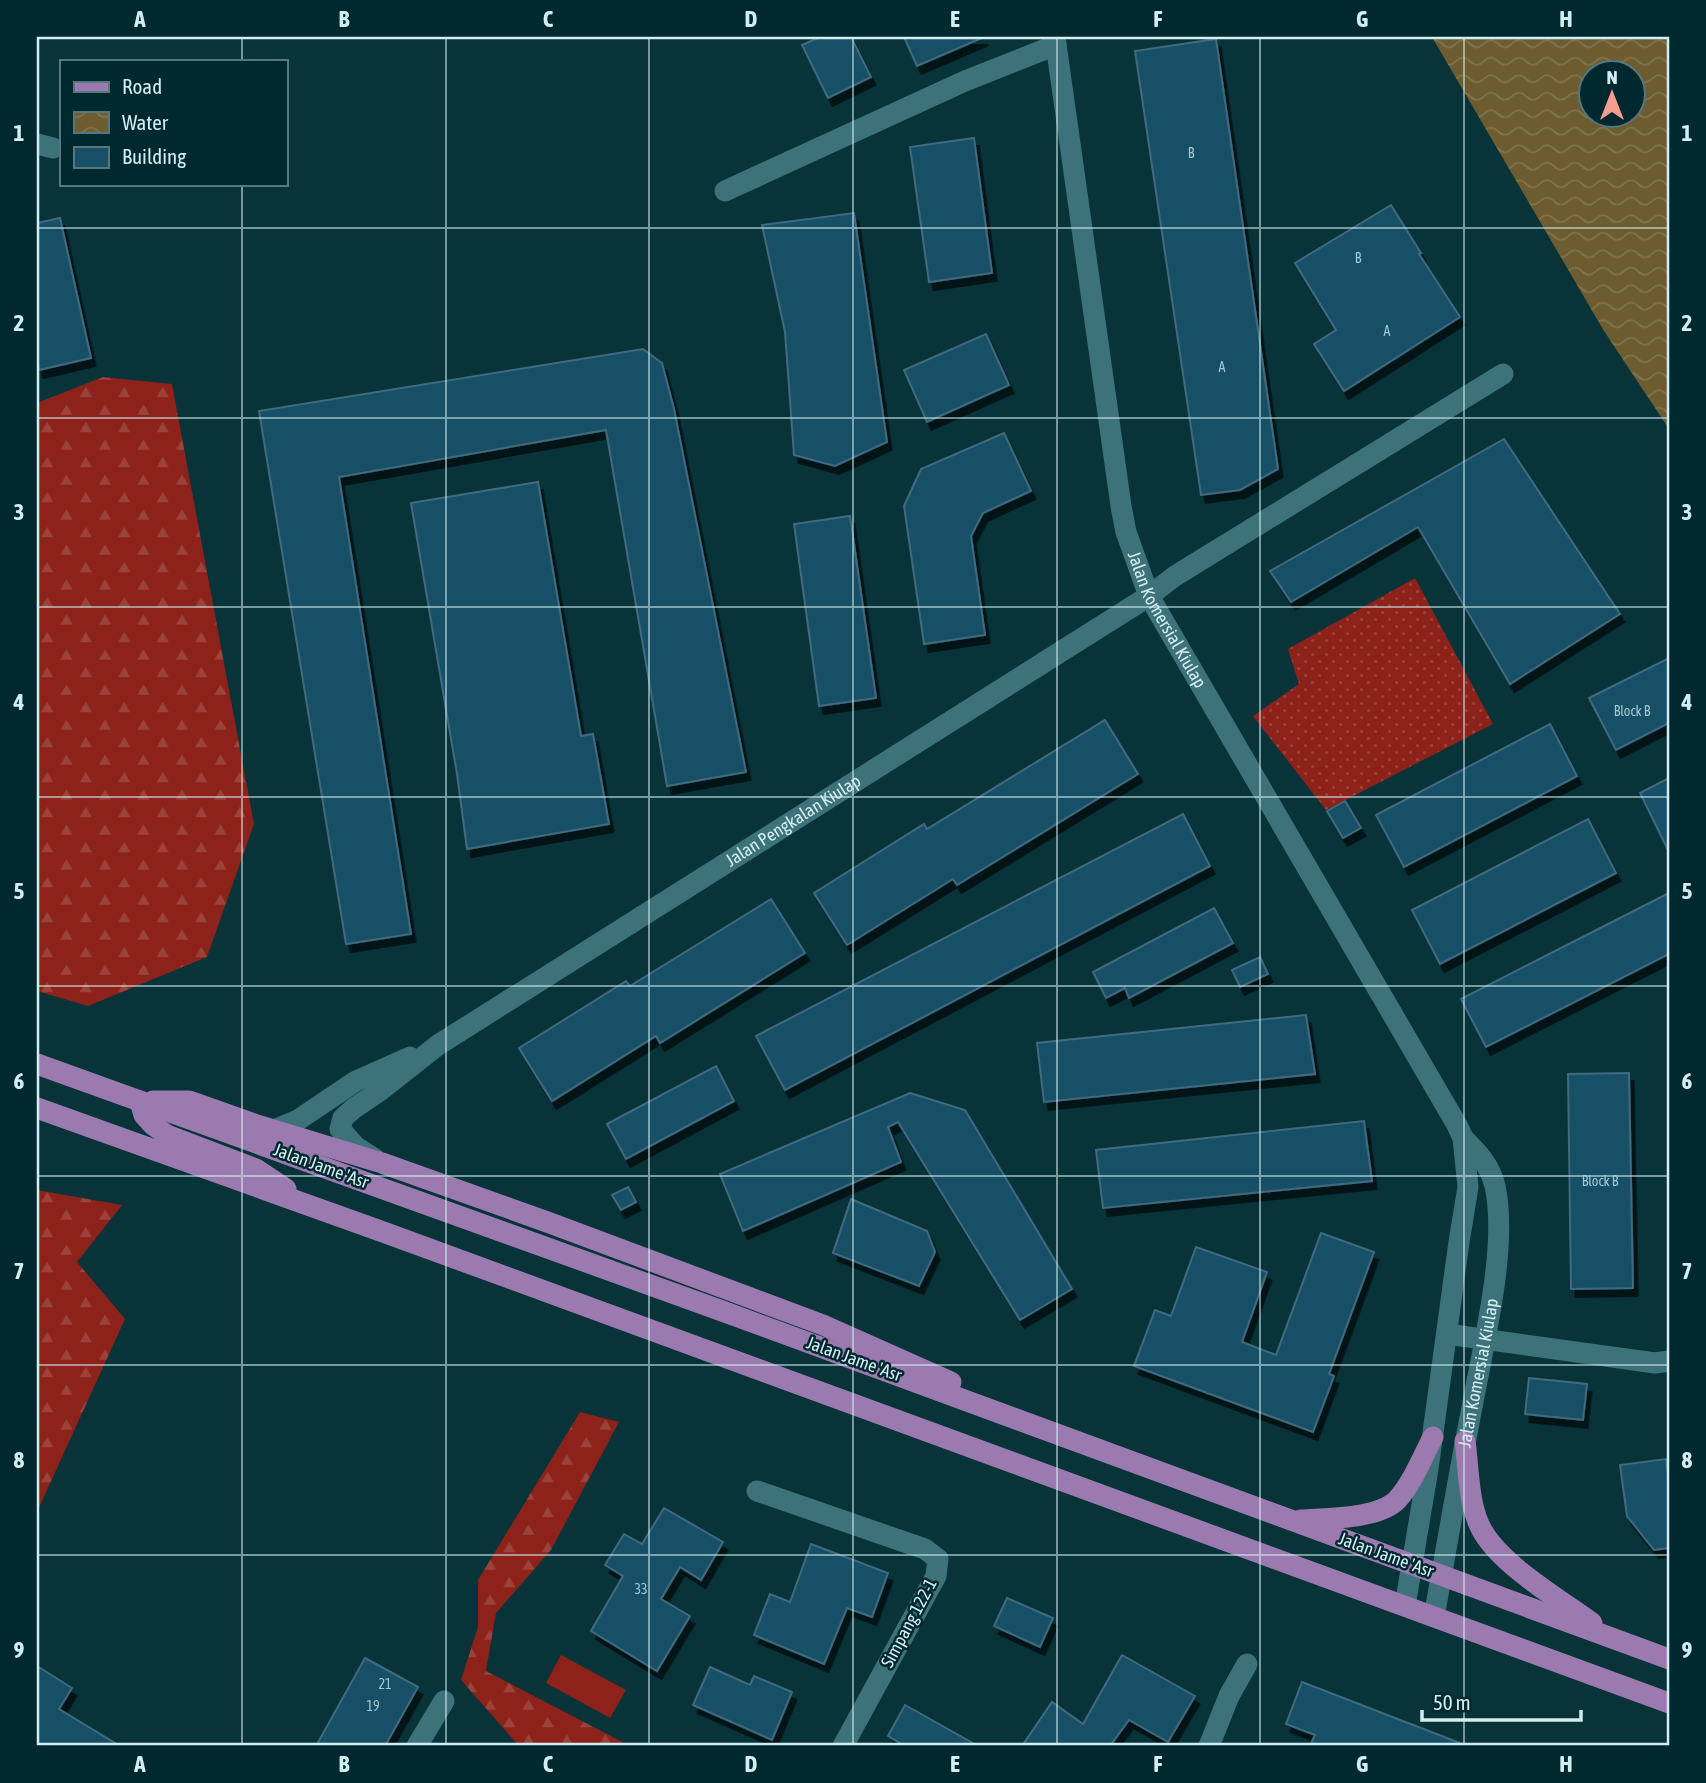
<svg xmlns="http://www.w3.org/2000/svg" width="1706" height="1783" font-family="'Asap Condensed',sans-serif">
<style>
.grass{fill:url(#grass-dots)}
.forest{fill:url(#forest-firs)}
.pitch{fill:#8c2219}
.water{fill:url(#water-waves);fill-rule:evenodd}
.building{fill:#194f66;stroke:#3f6a7f;stroke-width:2;filter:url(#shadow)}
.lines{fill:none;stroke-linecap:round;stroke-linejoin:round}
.minor{stroke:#3d727a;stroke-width:21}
.major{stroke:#9b7aaf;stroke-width:21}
.grid{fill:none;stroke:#d3eef3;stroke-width:2;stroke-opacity:0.55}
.labels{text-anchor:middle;stroke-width:5;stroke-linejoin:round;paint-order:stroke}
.number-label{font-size:14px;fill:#a4c6d0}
.street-label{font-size:18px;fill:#d3eef3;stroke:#00292f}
.neatline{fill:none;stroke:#d3eef3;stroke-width:2.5}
.grid-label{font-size:23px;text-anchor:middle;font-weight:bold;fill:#d3eef3}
</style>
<defs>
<pattern id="grass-dots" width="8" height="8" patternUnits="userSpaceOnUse" patternTransform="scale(1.75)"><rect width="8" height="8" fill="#8c2219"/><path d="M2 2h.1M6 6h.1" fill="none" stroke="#9b423b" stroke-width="1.8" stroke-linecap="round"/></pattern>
<pattern id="forest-firs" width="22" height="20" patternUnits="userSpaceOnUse" patternTransform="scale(1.75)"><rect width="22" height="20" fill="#8c2219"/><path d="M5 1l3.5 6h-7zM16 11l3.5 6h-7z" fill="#9b423b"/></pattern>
<pattern id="water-waves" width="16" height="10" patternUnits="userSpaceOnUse" patternTransform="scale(1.75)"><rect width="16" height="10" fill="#6d5c2f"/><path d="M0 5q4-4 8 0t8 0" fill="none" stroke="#81744e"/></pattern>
<filter id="shadow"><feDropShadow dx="4.5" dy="8" stdDeviation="0" flood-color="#0009"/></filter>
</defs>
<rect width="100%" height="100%" fill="#073339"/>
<polygon class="grass" points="1415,578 1493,724 1326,810 1253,716 1299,684 1288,649"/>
<g class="forest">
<polygon points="103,377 172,384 254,824 207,957 88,1006 37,991 37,403"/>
<polygon points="37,1190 122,1205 77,1262 125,1319 37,1512"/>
<polygon points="580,1412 619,1422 551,1550 496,1613 486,1671 630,1746 519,1746 461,1680 478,1627 478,1580"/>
</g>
<polygon class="pitch" points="561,1655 626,1690 610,1718 546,1683"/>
<path class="water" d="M 1432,37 L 1669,37 L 1669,429 L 1604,331 ZM 1590,74 L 1632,74 L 1632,116 L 1590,116 Z"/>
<g class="building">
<polygon points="820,37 851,37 871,77 828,98 802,45"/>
<polygon points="904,37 984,37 917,66"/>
<polygon points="1216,39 1278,469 1240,490 1201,495 1135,51"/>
<polygon points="974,138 992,273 929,282 910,147"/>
<polygon points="1391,205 1421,253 1419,254 1460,317 1344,391 1314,344 1336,330 1295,263"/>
<polygon points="854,213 887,442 835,466 794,455 785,332 762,225"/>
<polygon points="60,218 91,358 39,370 37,361 37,223"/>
<polygon points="986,334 1009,385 927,422 904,370"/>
<polygon points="643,349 662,363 674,409 746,772 667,786 606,430 339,477 411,934 346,944 259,411"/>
<polygon points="1004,433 1031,491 983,513 971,536 985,635 924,644 904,506 921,469"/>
<polygon points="1504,439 1620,614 1510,684 1418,527 1291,602 1270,571"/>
<polygon points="538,482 581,736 593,734 609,824 467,849 457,774 411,503"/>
<polygon points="850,516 876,698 819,706 794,524"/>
<polygon points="1669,658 1669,723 1616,750 1589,698"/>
<polygon points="1105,720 1138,774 957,885 953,879 847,945 814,893 924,824 927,829"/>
<polygon points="1550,724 1577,776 1404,867 1376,815"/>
<polygon points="1669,778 1669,852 1640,793"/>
<polygon points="1345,801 1361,828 1343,838 1327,811"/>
<polygon points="1183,814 1210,866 785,1090 756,1036"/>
<polygon points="1588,819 1616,873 1440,964 1412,910"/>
<polygon points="1669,893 1669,954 1486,1047 1461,999"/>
<polygon points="771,899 805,953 660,1043 656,1036 552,1101 519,1048 626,981 630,986"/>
<polygon points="1214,908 1233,943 1129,998 1125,988 1106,998 1093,972"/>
<polygon points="1260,957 1268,974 1240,987 1232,970"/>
<polygon points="1306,1015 1315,1074 1044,1102 1037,1043"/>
<polygon points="716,1066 734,1101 626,1159 607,1124"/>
<polygon points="1629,1073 1633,1288 1571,1289 1568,1074"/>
<polygon points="910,1093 965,1110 1072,1289 1020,1320 898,1122 888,1127 901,1162 743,1231 720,1174"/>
<polygon points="1364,1121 1372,1181 1103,1208 1096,1150"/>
<polygon points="628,1187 636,1202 621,1210 612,1195"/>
<polygon points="851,1199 927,1231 935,1252 919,1286 833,1253"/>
<polygon points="1321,1233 1374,1252 1329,1374 1334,1376 1313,1432 1134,1366 1155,1310 1171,1316 1196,1247 1267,1272 1242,1342 1276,1355"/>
<polygon points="1529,1378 1587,1384 1583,1420 1525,1414"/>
<polygon points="1666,1459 1669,1483 1669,1548 1654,1550 1627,1516 1620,1465"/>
<polygon points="664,1508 723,1542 701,1580 680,1567 661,1599 690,1616 657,1671 591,1631 623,1576 605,1565 624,1534 642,1544"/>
<polygon points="811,1544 888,1573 872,1617 847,1608 824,1664 754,1635 770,1594 790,1602"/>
<polygon points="1007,1598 1053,1618 1040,1647 994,1626"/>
<polygon points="1122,1655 1195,1696 1168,1742 1129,1720 1110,1746 1022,1746 1052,1702 1083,1724"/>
<polygon points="365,1658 418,1687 385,1746 316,1746"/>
<polygon points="37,1666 72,1688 59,1709 120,1746 37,1746"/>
<polygon points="710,1667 750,1685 754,1676 792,1692 772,1740 693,1705"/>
<polygon points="1302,1682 1465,1745 1465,1746 1310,1746 1315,1735 1286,1724"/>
<polygon points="905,1705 978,1746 905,1746 888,1736"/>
</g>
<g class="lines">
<g class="minor">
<path id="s1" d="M 1055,37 L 1121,506 L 1126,532 L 1149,596 L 1457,1125 L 1463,1138 L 1468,1187 L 1459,1242 L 1428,1469 L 1405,1606"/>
<polyline points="37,144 53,148"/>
<polyline points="725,191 965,81 1056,45"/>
<polyline points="274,1130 298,1120 356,1081 410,1057"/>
<path id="s2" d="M 375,1159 L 356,1147 L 340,1129 L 343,1118 L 353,1109 L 381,1090 L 438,1045 L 1149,596 L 1175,576 L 1503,374"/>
<polyline points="1447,1334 1655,1363 1669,1361"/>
<polyline points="757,1491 925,1549 938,1559 936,1576 843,1746"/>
<path id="s3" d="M 1434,1617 C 1447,1545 1459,1473 1473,1402 C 1484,1342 1508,1245 1495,1186 C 1490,1165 1478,1153 1463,1138"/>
<polyline points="417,1746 444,1701"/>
<polyline points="1209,1746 1229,1696 1247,1664"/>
</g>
<g class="major">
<polyline points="37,1064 725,1312 1669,1659"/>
<polyline points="140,1101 144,1115 153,1125 167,1135 256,1169 286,1189"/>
<polyline points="153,1101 189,1101 254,1124 382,1163 550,1223 823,1325 951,1382"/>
<polyline points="37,1108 386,1233 1669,1703"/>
<path d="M 1465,1441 C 1469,1470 1468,1507 1483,1532 C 1504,1567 1559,1599 1592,1623"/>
<path d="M 1301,1520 C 1328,1518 1378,1519 1397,1500 C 1413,1482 1422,1458 1433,1437"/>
</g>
</g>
<path class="grid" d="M 242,37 L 242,61M 446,37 L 446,1746M 649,37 L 649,1746M 853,37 L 853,1746M 1057,37 L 1057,1746M 1260,37 L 1260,1746M 1464,37 L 1464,1746M 242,184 L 242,1746M 37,228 L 1669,228M 37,418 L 1669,418M 37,607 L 1669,607M 37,797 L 1669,797M 37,986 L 1669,986M 37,1176 L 1669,1176M 37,1365 L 1669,1365M 37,1555 L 1669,1555"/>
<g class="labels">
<g class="number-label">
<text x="1191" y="158">B</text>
<text x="1358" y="263">B</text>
<text x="1387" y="336">A</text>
<text x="1222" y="372">A</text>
<text x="1632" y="716">Block B</text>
<text x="1600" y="1186">Block B</text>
<text x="641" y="1594">33</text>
<text x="385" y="1689">21</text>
<text x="373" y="1711">19</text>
</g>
<g class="street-label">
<text dy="6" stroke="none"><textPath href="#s1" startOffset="597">Jalan Komersial Kiulap</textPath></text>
<text dy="6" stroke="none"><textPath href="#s2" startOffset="598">Jalan Pengkalan Kiulap</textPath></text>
<text transform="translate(321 1166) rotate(20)" y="6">Jalan Jame 'Asr</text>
<text transform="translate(854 1359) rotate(20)" y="6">Jalan Jame 'Asr</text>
<text dy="6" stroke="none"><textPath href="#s3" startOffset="248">Jalan Komersial Kiulap</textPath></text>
<text transform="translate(1386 1555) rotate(20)" y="6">Jalan Jame 'Asr</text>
<text transform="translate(909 1623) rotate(-62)" y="6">Simpang 122-1</text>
</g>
</g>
<rect width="1706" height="1783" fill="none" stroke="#00292f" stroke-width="77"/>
<rect x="60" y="60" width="228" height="126" fill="#00292f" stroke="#54787d" stroke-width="2"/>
<rect x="74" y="82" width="35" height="10" fill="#9b7aaf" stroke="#54787d" stroke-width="2"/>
<text x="122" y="94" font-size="21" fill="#d3eef3">Road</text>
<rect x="74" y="112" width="35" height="21" fill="url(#water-waves)" stroke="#54787d" stroke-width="2"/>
<text x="122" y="130" font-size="21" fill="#d3eef3">Water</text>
<rect x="74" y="147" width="35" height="21" fill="#194f66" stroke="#54787d" stroke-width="2"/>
<text x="122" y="164" font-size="21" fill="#d3eef3">Building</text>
<g transform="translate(1612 94)"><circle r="33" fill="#00292f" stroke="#54787d" stroke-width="2"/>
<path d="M0-5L12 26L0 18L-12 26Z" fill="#f59d8f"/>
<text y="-10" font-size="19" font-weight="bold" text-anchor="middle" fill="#d3eef3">N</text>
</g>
<path d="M1422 1710v10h159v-10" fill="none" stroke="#d3eef3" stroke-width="3.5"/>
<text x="1433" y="1710" font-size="21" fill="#d3eef3" stroke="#00292f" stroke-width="5" paint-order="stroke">50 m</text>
<rect x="38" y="38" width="1630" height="1706" class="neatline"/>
<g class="grid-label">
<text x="140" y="27">A</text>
<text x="344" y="27">B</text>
<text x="548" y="27">C</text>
<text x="751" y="27">D</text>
<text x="955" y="27">E</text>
<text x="1158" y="27">F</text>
<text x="1362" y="27">G</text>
<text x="1566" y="27">H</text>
<text x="19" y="141">1</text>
<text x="1687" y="141">1</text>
<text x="19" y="331">2</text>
<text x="1687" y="331">2</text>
<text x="19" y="520">3</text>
<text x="1687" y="520">3</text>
<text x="19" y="710">4</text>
<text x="1687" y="710">4</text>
<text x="19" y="899">5</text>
<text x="1687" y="899">5</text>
<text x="19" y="1089">6</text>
<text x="1687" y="1089">6</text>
<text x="19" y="1279">7</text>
<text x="1687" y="1279">7</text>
<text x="19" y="1468">8</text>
<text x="1687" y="1468">8</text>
<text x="19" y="1658">9</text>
<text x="1687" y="1658">9</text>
<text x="140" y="1772">A</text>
<text x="344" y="1772">B</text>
<text x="548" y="1772">C</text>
<text x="751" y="1772">D</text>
<text x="955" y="1772">E</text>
<text x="1158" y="1772">F</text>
<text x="1362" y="1772">G</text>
<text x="1566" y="1772">H</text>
</g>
</svg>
